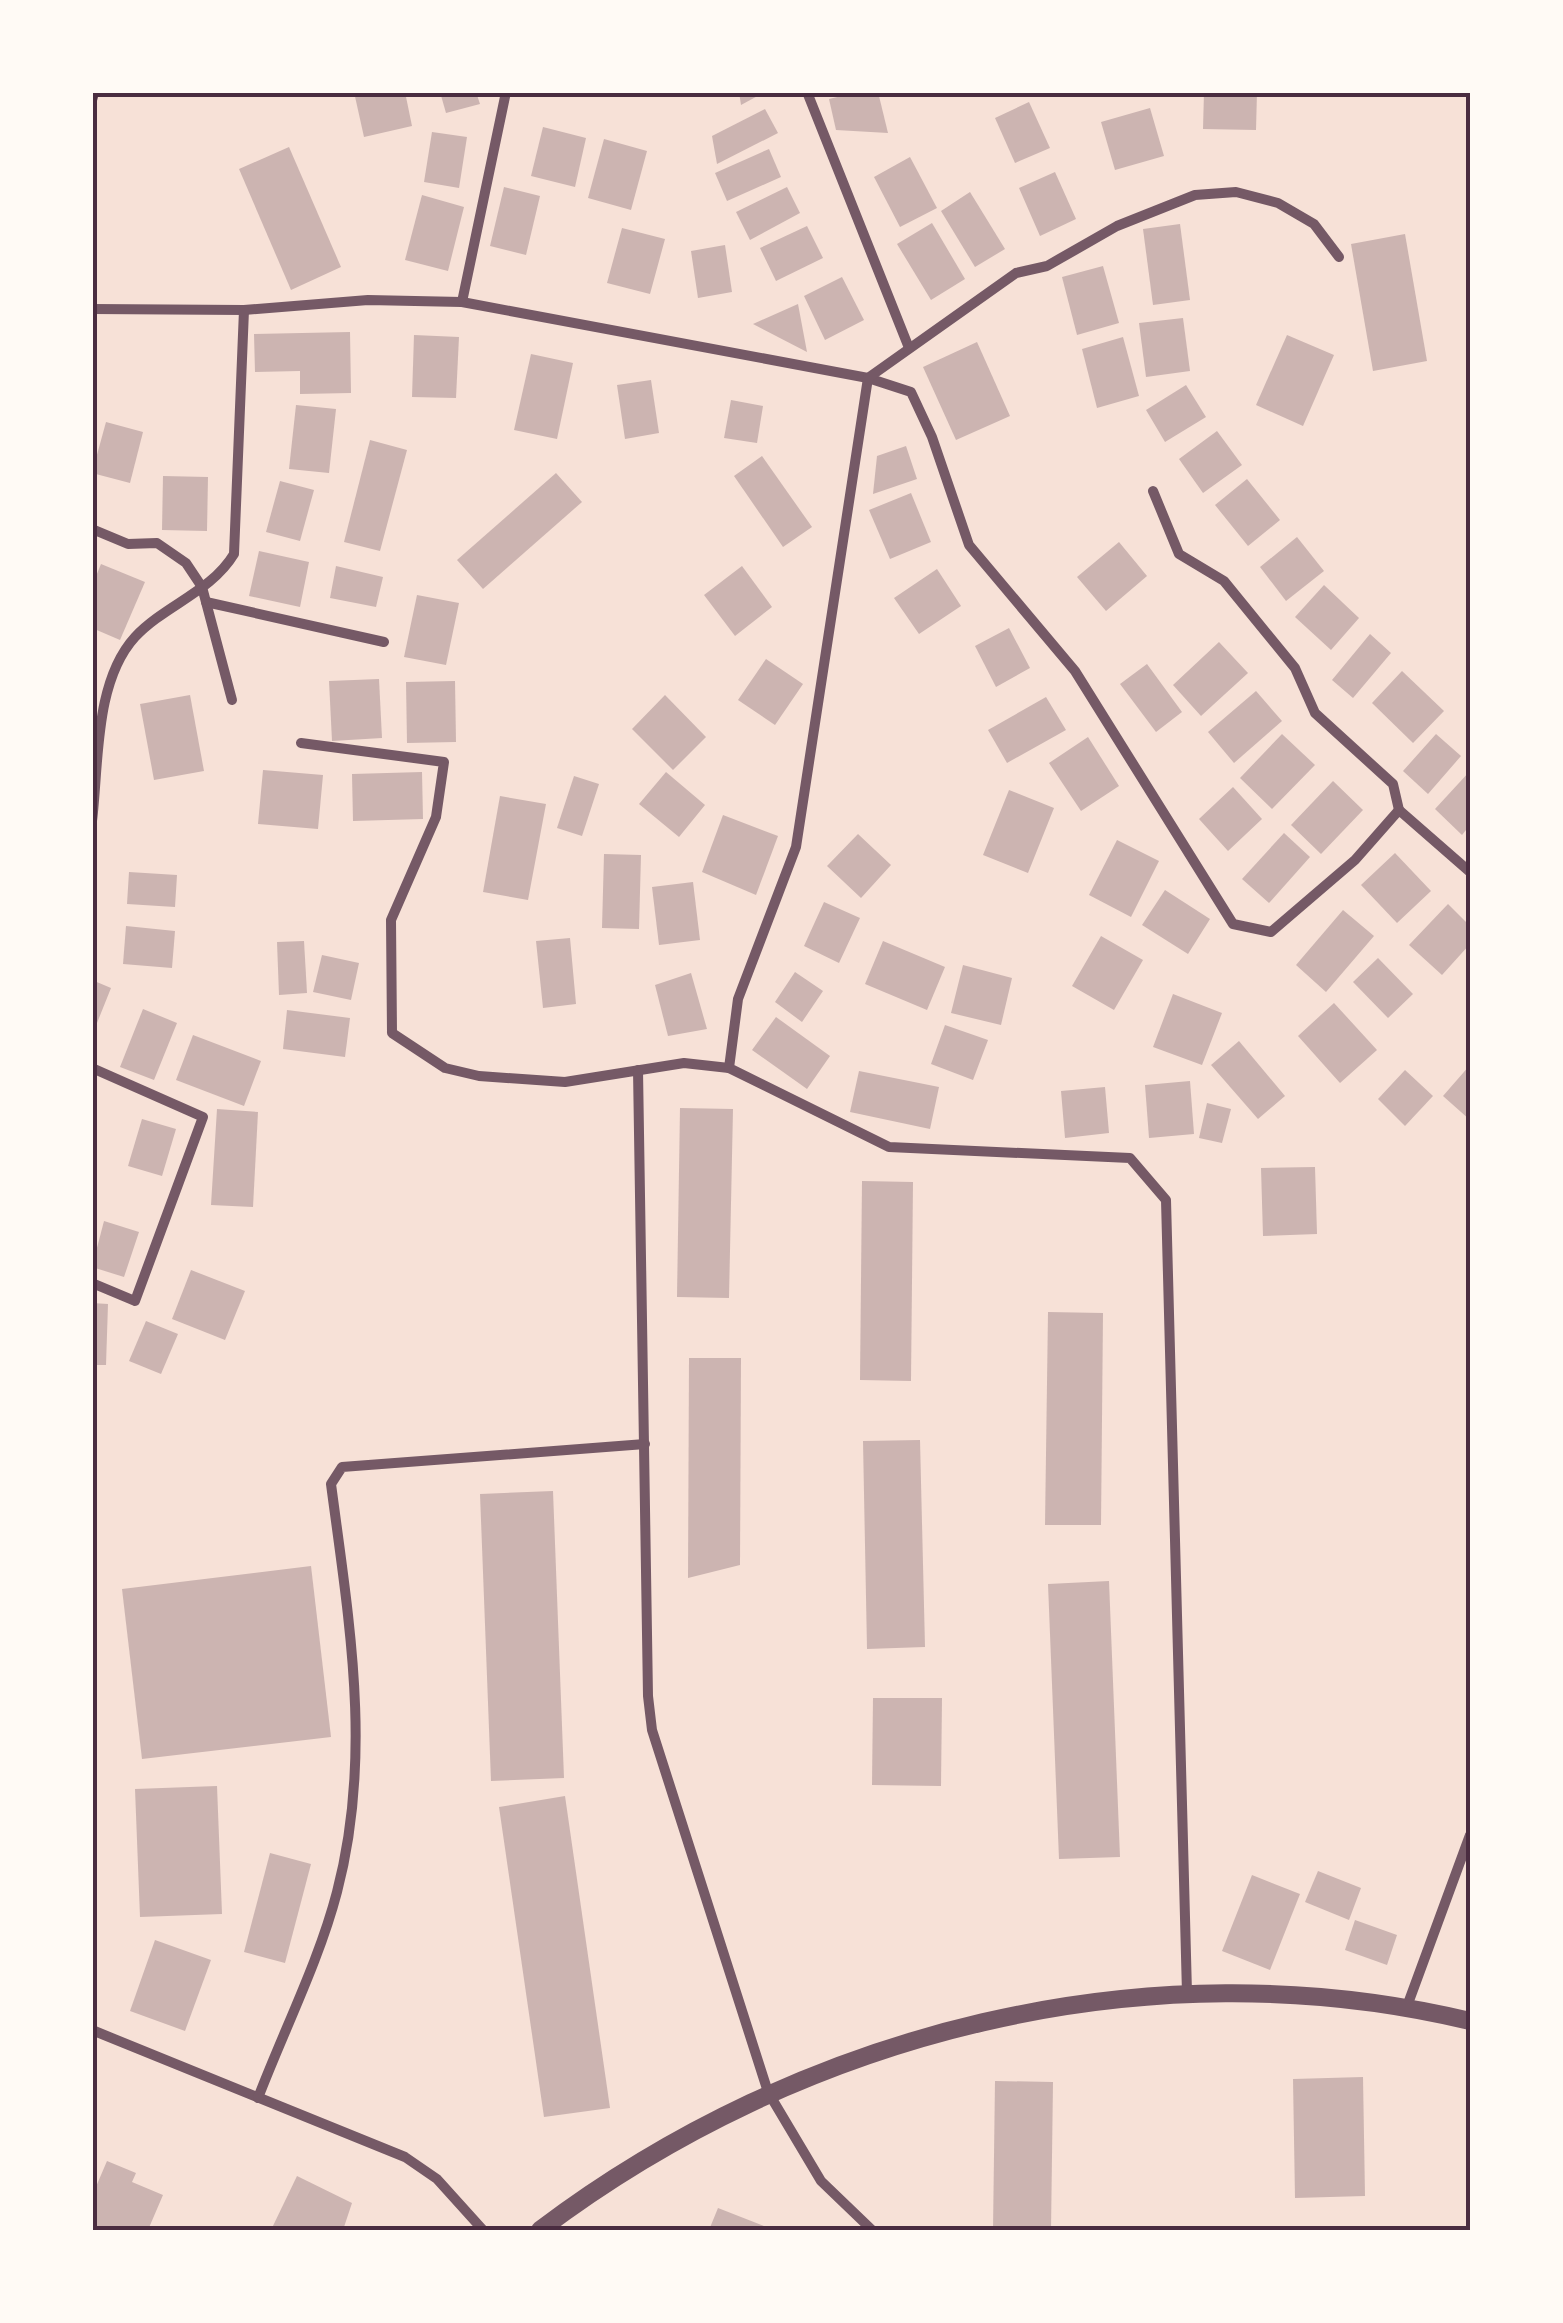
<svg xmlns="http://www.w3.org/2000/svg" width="1563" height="2323" font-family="'Public Sans',sans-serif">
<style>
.building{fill:#ccb4b1}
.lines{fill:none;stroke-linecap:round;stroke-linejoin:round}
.path{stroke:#4a2c40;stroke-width:6}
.minor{stroke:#755966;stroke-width:10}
.tertiary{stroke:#755966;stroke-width:18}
.neatline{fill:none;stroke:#4a2c40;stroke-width:4}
</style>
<rect width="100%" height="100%" fill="#f7e1d7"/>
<g class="building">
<polygon points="354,92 405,92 412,126 364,137"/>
<polygon points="440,92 476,92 480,104 446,113"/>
<polygon points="739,92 765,92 741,105"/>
<polygon points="858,92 878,92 888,133 836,130 829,99"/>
<polygon points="1204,92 1257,92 1256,130 1203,129"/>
<polygon points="1029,102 1050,148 1015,163 995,118"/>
<polygon points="1150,108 1164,156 1115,170 1101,122"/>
<polygon points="765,109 778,133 717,164 712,136"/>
<polygon points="543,127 586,138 575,187 531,176"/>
<polygon points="432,132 467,137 459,188 424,182"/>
<polygon points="604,139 647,151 631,210 588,198"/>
<polygon points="289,147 341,267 291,290 239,169"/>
<polygon points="769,149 781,177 727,201 715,173"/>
<polygon points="910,157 937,208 900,227 874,177"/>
<polygon points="1055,172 1076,219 1040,236 1019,188"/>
<polygon points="504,187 540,196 526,255 490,246"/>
<polygon points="787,187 800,213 750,240 736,212"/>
<polygon points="970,192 1005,249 975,267 941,211"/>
<polygon points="422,195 464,207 448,271 405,260"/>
<polygon points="932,223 965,279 931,300 897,244"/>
<polygon points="1180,224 1190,300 1153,305 1143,229"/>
<polygon points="807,226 823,258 776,281 760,248"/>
<polygon points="622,228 665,239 650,294 607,283"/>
<polygon points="1405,234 1427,361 1373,371 1351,244"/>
<polygon points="725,245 732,292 698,298 691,251"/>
<polygon points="1103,266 1119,323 1077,335 1062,277"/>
<polygon points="842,277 864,320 825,340 804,296"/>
<polygon points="798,304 807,352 753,324"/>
<polygon points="1183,318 1190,371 1146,377 1139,323"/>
<polygon points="350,332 351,393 300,394 300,371 255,372 254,334"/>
<polygon points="414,335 459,337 456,398 412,397"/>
<polygon points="1287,335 1334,355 1303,426 1256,405"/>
<polygon points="1123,337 1139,396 1097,408 1082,349"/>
<polygon points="977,342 1010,416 956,440 923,367"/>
<polygon points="531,354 573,363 557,439 514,430"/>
<polygon points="651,380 659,433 625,439 617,385"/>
<polygon points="1186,385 1206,417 1165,442 1146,410"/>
<polygon points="731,400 763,406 757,443 724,438"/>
<polygon points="296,405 336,409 329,473 289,469"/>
<polygon points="106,422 143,432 130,483 92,473"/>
<polygon points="1217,431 1242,465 1203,493 1179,459"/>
<polygon points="370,440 407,450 380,551 344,542"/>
<polygon points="906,446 917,479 873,494 877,456"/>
<polygon points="762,456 812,527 783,547 734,476"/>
<polygon points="556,473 582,502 483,589 457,560"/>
<polygon points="163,476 208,477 207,531 162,530"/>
<polygon points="1247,479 1280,520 1248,546 1215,505"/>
<polygon points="280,481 314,490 300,541 266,532"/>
<polygon points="911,493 931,542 890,559 869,510"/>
<polygon points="1297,537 1324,571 1286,601 1260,567"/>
<polygon points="1119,542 1147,576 1106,611 1077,577"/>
<polygon points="259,551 309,562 300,607 249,596"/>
<polygon points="101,564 145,582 120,640 92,628 92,586"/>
<polygon points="336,566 383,577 376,607 330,598"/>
<polygon points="742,566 772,607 735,636 704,595"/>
<polygon points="937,569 961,606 919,634 894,598"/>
<polygon points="1324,585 1359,618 1331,650 1295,617"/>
<polygon points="417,595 459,603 446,665 404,657"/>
<polygon points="1009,628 1030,668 996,687 975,646"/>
<polygon points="1370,634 1391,653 1353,698 1332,680"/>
<polygon points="1219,642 1248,673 1201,716 1173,685"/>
<polygon points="766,659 803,684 775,725 738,700"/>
<polygon points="1147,664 1182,712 1156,732 1120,684"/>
<polygon points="1402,671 1444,711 1413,743 1372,703"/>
<polygon points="379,679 382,738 332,741 329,681"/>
<polygon points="455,681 456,742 407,743 406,682"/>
<polygon points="1256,691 1282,721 1234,763 1208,732"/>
<polygon points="190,695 204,771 154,780 140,704"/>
<polygon points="665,695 706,737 673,770 632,729"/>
<polygon points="1046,697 1066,730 1007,763 988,730"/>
<polygon points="1282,734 1315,765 1272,809 1240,778"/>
<polygon points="1436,734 1461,756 1428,794 1403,771"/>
<polygon points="1088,737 1119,786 1081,811 1049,763"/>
<polygon points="263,770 323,775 318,829 258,824"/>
<polygon points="1470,771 1470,825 1462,835 1435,809"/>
<polygon points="422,772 423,819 353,821 352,774"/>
<polygon points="666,772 705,805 679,837 639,804"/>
<polygon points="574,776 599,784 582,836 557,828"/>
<polygon points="1333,781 1363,810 1321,854 1291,825"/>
<polygon points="1233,787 1262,819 1228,851 1199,819"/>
<polygon points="1009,790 1054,808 1028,873 983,855"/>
<polygon points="500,796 546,804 528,900 483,892"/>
<polygon points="723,815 778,836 756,895 702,872"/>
<polygon points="1284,833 1310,857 1269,903 1242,879"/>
<polygon points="858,834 891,865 861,898 827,866"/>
<polygon points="1117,840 1159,861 1131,917 1089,895"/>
<polygon points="1395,853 1431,891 1397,923 1361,885"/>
<polygon points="604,854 641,855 639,929 602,928"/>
<polygon points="129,872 177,875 175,907 127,904"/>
<polygon points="693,882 700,940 659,945 652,887"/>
<polygon points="1165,890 1210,919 1188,954 1142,925"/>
<polygon points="824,902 860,918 839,963 804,946"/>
<polygon points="1448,904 1470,926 1470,944 1442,975 1409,945"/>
<polygon points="1343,910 1374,936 1326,992 1296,965"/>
<polygon points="126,926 175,931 172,968 123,964"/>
<polygon points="1101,936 1143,960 1114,1010 1072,986"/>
<polygon points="570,938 576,1004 543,1008 536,941"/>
<polygon points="304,941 307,993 279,995 277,942"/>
<polygon points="883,941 945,967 927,1010 865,984"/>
<polygon points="322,955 359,963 351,1000 313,992"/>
<polygon points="1378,958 1413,994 1388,1018 1353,982"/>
<polygon points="963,965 1012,978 1001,1025 951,1013"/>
<polygon points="795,972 823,991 802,1022 775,1002"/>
<polygon points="691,973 707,1029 668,1036 655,985"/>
<polygon points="92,980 111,988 93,1033 92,1033"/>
<polygon points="1173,994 1222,1013 1202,1065 1153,1047"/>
<polygon points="1334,1003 1377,1050 1340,1083 1298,1036"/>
<polygon points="143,1009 177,1023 154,1080 120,1067"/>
<polygon points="287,1010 350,1018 345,1057 283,1049"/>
<polygon points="776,1017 830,1056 807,1089 752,1050"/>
<polygon points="945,1025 988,1040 973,1080 931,1064"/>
<polygon points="193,1035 261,1061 244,1106 176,1080"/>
<polygon points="1239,1041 1285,1096 1258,1119 1211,1065"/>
<polygon points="1470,1065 1470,1120 1443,1096"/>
<polygon points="1405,1070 1433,1096 1405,1126 1378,1099"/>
<polygon points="859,1071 939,1087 930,1129 850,1112"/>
<polygon points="1190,1081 1194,1134 1149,1138 1145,1085"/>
<polygon points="1105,1087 1109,1133 1065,1138 1061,1091"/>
<polygon points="1207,1103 1231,1109 1222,1143 1199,1138"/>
<polygon points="680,1108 733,1109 729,1298 677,1297"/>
<polygon points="217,1109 258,1112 253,1207 211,1205"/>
<polygon points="142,1119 176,1129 162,1176 128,1166"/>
<polygon points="1315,1167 1317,1234 1263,1236 1261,1168"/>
<polygon points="862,1181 913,1182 911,1381 860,1380"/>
<polygon points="104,1221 139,1232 124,1277 92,1267"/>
<polygon points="191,1270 245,1291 225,1340 172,1319"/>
<polygon points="92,1303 108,1304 106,1365 92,1365"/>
<polygon points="1048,1312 1103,1313 1101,1525 1045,1525"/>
<polygon points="146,1321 178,1334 161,1374 129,1361"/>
<polygon points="689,1358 741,1358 740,1565 688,1578"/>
<polygon points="920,1440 925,1647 867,1649 863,1441"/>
<polygon points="553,1491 564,1778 491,1781 480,1494"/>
<polygon points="311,1566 331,1737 142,1759 122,1589"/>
<polygon points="1109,1581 1120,1857 1059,1859 1048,1584"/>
<polygon points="873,1698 942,1698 941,1786 872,1785"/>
<polygon points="217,1786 222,1914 140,1917 135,1789"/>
<polygon points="565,1796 610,2108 544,2117 499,1807"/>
<polygon points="270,1853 311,1864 285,1963 244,1952"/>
<polygon points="1318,1871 1361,1888 1349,1920 1305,1902"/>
<polygon points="1252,1875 1300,1894 1270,1970 1222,1951"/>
<polygon points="1355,1920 1397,1935 1387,1965 1345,1950"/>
<polygon points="155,1940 211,1960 185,2031 130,2011"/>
<polygon points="1363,2077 1365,2196 1295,2198 1293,2079"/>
<polygon points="995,2081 1053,2082 1051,2230 993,2230"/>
<polygon points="107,2161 136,2173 132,2182 163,2195 148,2230 92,2230 92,2196"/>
<polygon points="297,2176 352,2203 343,2230 271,2230"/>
<polygon points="718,2208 774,2230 709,2230"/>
</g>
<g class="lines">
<polyline class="path" points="92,109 96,92"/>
<g class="minor">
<polyline points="807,92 909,348"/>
<polyline points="462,302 506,92"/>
<polyline points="92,309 244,310 368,300 462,302 868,378 911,392 932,437 969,545 1075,671 1233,924 1271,932 1355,860 1399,810 1470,872"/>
<polyline points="1153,491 1179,554 1224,581 1295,668 1315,713 1393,784 1399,810"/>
<polyline points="92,529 128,544 157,543 186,563 202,587 232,700"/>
<polyline points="206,602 384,642"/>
<polyline points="301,743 444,762 436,817 391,920 392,1033 445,1068 479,1076 565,1082 684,1063 729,1068"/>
<path d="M 92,821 C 99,764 94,682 135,637 C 165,605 211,592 234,554 L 244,310"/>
<polyline points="92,1068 203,1117 135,1301 92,1283"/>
<polyline points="638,1070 648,1696 652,1730 768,2092 821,2181 872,2230"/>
<polyline points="1187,1993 1166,1200 1130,1158 889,1147 729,1068 738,999 796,847 868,378 1016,273 1047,266 1117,226 1195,195 1236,192 1278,203 1314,224 1339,257"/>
<polyline points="1406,2009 1470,1835"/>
<polyline points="92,2030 405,2157 437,2179 483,2230"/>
<path d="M 258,2098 C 284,2030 319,1961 337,1892 C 373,1755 349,1621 331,1484 L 342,1467 L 645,1444"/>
</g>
<path class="tertiary" d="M 540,2230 C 802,2032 1148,1944 1470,2021"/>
</g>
<rect width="1563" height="2323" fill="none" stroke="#fffaf5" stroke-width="190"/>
<rect x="95" y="95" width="1373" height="2133" class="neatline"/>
</svg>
